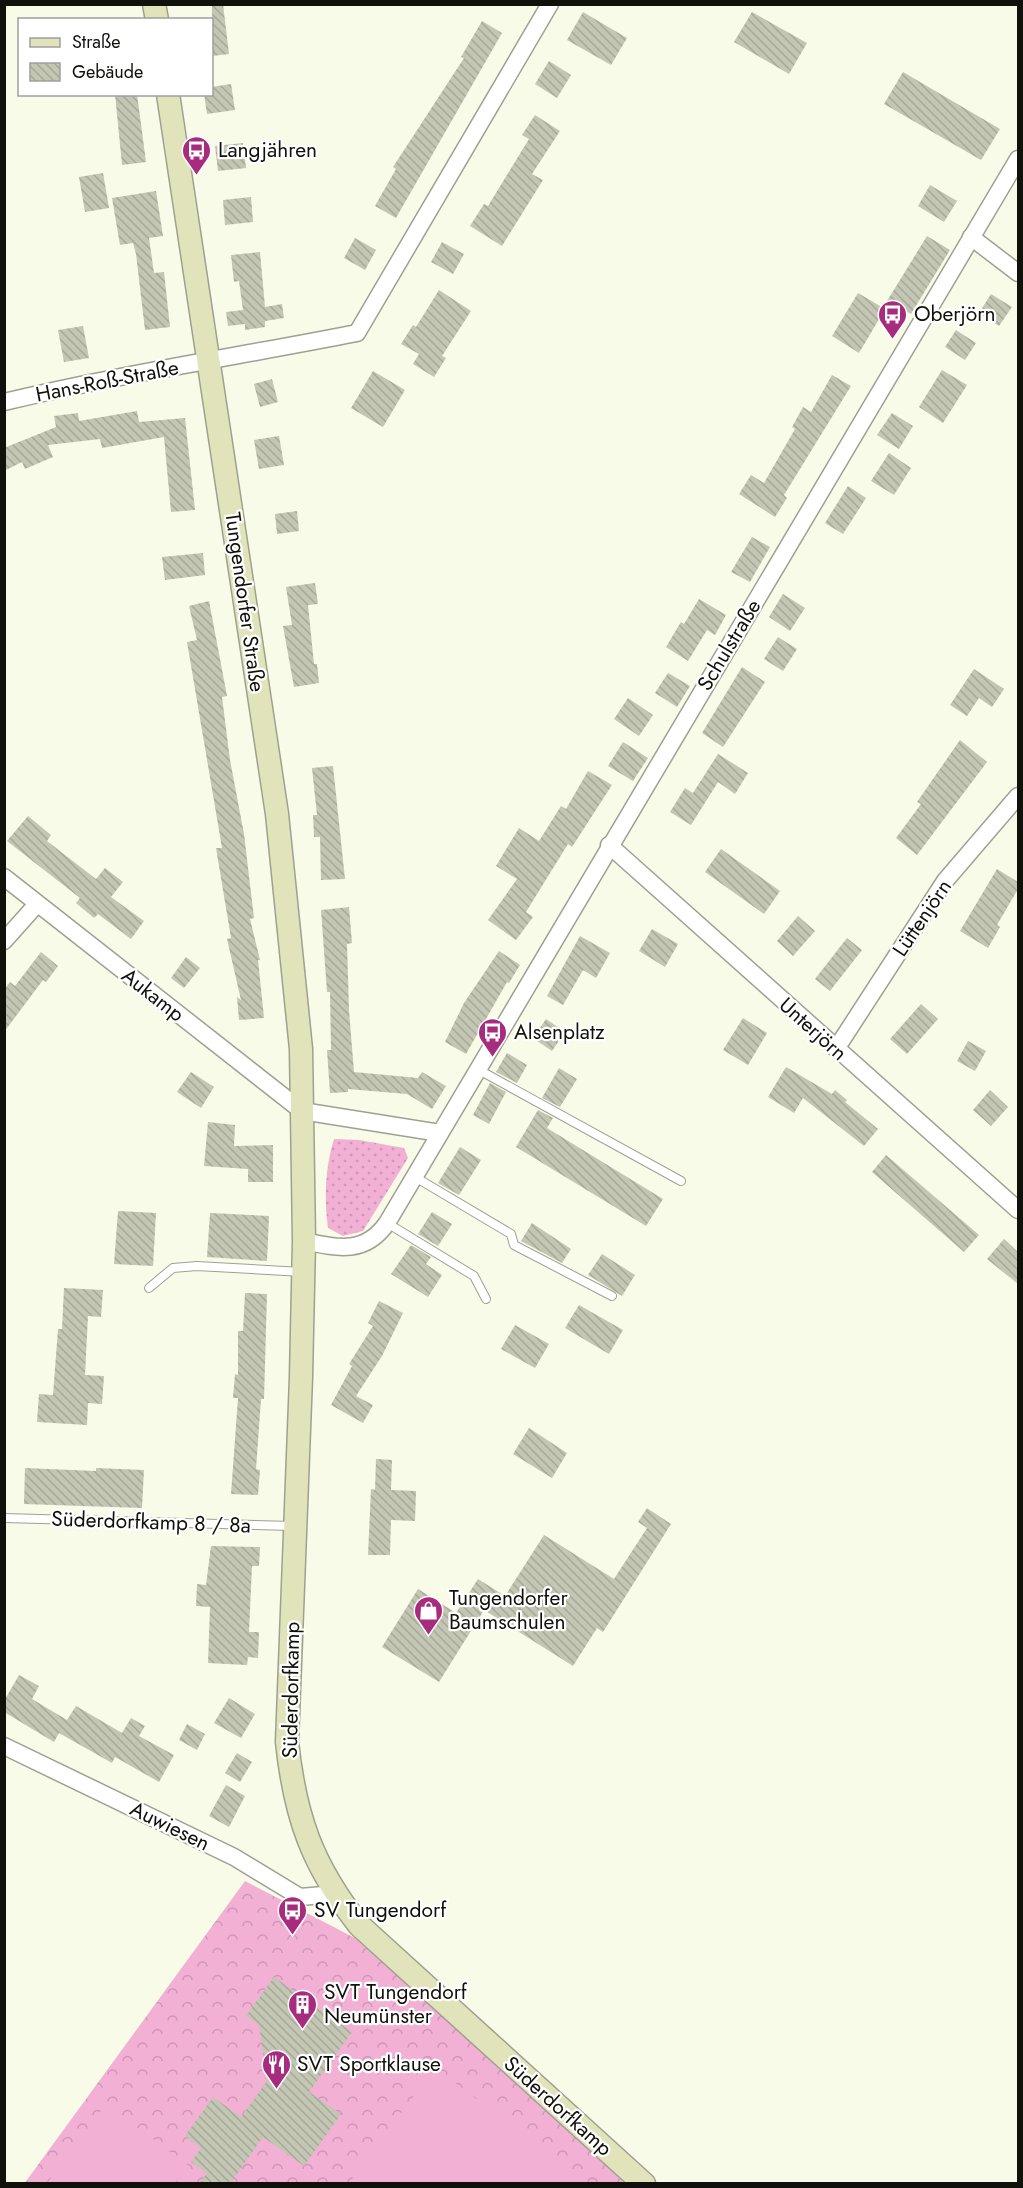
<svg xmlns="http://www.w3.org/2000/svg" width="1023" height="2188" font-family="Jost,sans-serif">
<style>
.grass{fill:url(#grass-dots)}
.forest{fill:url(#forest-crowns)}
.pitch{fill:#f2b0d5}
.building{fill:url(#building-back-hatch)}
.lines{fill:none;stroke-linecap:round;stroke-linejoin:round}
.service-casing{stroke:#9fa190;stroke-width:10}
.minor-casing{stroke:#9fa190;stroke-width:19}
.secondary-casing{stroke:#9fa190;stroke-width:25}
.service{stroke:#fff;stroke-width:8}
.minor{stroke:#fff;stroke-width:16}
.secondary{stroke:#e1e3bb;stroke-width:22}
.labels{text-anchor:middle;stroke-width:4.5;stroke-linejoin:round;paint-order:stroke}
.poi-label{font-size:21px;fill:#10110b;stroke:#fff;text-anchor:start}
.street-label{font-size:21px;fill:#10110b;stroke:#fff}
</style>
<defs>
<pattern id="grass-dots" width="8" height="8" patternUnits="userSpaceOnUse" patternTransform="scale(1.5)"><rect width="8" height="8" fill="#f2b0d5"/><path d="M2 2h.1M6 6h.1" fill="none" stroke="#ce96b6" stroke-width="1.8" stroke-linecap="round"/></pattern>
<pattern id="forest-crowns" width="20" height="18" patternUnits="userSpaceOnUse" patternTransform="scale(1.5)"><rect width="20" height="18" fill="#f2b0d5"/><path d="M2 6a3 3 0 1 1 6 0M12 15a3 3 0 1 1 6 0" fill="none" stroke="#ce96b6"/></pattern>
<pattern id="building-back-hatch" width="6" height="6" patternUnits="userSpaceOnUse" patternTransform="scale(1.5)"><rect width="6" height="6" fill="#c3c6b3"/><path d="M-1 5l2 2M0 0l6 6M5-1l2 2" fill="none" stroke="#a6a999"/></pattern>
</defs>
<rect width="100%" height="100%" fill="#f8fbe8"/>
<path class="grass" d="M 334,1139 L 359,1140 L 404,1148 L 408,1158 L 363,1231 L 343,1236 L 328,1228 C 324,1199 325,1168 334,1139 Z"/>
<polygon class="forest" points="245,1881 355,1938 582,2142 624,2183 24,2184"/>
<g class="pitch">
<polygon points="435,2068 590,2183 349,2183"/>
<polygon points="106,2104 189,2166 175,2183 47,2183"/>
</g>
<g class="building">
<polygon points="212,4 223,4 229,54 212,56"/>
<polygon points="583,12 627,38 611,65 567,40"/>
<polygon points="752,12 807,43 789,74 734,42"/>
<polygon points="482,21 502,33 396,218 375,206 396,169 393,167 464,58 461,57"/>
<polygon points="549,61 571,75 557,98 535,84"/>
<polygon points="903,72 1000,129 981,160 884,104"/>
<polygon points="231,84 235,110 207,114 204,94 212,94 212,87"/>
<polygon points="115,94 137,94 146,162 122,165"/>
<polygon points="535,115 560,131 532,174 543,180 502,246 470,226 484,204 488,206 529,139 522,135"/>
<polygon points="243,143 246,168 218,171 215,146"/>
<polygon points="103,173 109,208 85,212 79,177"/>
<polygon points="930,185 957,201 944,222 918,206"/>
<polygon points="156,191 163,236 149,238 154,273 164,272 170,327 145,330 136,254 133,243 120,245 112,198"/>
<polygon points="251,197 253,222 225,225 223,200"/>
<polygon points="927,236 950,250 911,314 887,301"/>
<polygon points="355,238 376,250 365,270 344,258"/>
<polygon points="442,242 464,254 453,274 431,262"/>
<polygon points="260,252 265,307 282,304 284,318 265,321 265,327 245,330 245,324 228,326 226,312 243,310 239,281 234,282 231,255"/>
<polygon points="439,290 471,311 442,356 446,358 434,377 413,364 419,354 401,344 413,325 416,327"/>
<polygon points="858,293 885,309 859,353 832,336"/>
<polygon points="991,294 1012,307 999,326 979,313"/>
<polygon points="83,326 89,358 64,362 58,330"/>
<polygon points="956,330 976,343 965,360 945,347"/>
<polygon points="942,370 967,385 943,423 919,407"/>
<polygon points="373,371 405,390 383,427 351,408"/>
<polygon points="832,375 851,386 784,495 787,498 775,517 739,494 751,475 764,483 795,429 792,427 803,407 811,412"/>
<polygon points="272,379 278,402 260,407 254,384"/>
<polygon points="137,411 139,422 185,418 195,510 171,512 164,437 102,448 100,439 48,445 53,457 25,469 22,462 4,471 4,448 56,427 54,416 78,413 79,421"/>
<polygon points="892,413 913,426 899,449 877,435"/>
<polygon points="279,436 284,465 259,469 254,440"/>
<polygon points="889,453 911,468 894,495 871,481"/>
<polygon points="848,486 866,498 843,534 825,523"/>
<polygon points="297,511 299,531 277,534 275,514"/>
<polygon points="752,537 770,547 750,582 731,572"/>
<polygon points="203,553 205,575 165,580 162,557"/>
<polygon points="315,583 318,604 308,605 314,664 317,664 319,683 294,687 283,626 292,625 286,587"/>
<polygon points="783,594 805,608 790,631 769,617"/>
<polygon points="699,599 726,615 715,635 707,630 688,661 666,647 681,622 684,624"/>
<polygon points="209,601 227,696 222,697 230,760 244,834 254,918 250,919 260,960 258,960 264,1018 239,1020 237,997 241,1000 227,939 231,938 216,848 222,848 187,642 197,640 189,606"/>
<polygon points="778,637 797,649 783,671 764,659"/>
<polygon points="742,667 765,682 723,747 702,733"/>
<polygon points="974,669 1004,689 992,707 979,698 967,716 950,705"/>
<polygon points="668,673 690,686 677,707 655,693"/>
<polygon points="628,698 653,715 639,736 614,719"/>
<polygon points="960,740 987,762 917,855 896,838 921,804 917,802"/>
<polygon points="623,742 648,758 633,781 608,766"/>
<polygon points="718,754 748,773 735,794 718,782 691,825 670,812 685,788 693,793"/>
<polygon points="333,766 345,879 321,880 320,837 314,837 313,815 317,815 312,768"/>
<polygon points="588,771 612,785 572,847 568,844 526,912 533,917 516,940 488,920 517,879 496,866 519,828 539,841 561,806 566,809"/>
<polygon points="28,816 51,835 47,841 96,879 105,868 123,882 111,897 144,921 131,939 98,914 94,918 76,903 80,898 7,841"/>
<polygon points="721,849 780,891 764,914 705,872"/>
<polygon points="997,869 1018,882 1018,889 997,925 1000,927 988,948 960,931"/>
<polygon points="349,907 352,943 347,944 349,1010 354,1072 418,1078 422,1072 446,1086 432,1109 407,1094 348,1089 348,1092 330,1093 327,1050 331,1050 330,992 327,992 321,910"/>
<polygon points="798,916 815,931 793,956 777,941"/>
<polygon points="652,929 678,944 665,967 639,951"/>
<polygon points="580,936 610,953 596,978 583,970 563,1005 547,996"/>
<polygon points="847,938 862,950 830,991 815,979"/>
<polygon points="499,951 520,965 509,983 507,982 466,1054 445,1042 464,1003"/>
<polygon points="41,952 58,966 46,982 43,980 4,1032 4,990 10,982 15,986"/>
<polygon points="186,957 200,968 184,988 171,978"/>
<polygon points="921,1004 938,1019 907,1054 890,1039"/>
<polygon points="743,1018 767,1033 748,1065 723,1050"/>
<polygon points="546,1019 565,1032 552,1051 533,1038"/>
<polygon points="968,1041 986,1051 975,1071 957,1061"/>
<polygon points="507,1053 527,1065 517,1083 496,1072"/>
<polygon points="786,1067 832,1094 835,1090 847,1100 845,1102 878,1129 864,1146 803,1098 794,1113 768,1097"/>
<polygon points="559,1068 577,1079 560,1107 542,1098"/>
<polygon points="191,1072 214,1087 201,1108 177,1092"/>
<polygon points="490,1083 506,1092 489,1124 473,1115"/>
<polygon points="990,1090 1008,1107 991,1126 973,1110"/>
<polygon points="538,1110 553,1118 547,1128 663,1199 646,1226 516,1147"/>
<polygon points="208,1122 235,1125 234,1146 273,1145 273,1182 248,1182 248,1169 204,1166"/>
<polygon points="460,1147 481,1160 459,1195 438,1183"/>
<polygon points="886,1155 979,1235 964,1252 872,1172"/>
<polygon points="118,1211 156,1213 153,1266 114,1264"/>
<polygon points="432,1212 452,1224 438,1246 418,1234"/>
<polygon points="210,1213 269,1216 267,1261 207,1257"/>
<polygon points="532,1223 571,1249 562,1263 521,1241"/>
<polygon points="1004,1239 1018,1252 1018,1284 987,1259"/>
<polygon points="411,1245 431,1257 426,1264 442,1275 428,1297 391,1274"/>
<polygon points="602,1254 635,1275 622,1296 588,1275"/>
<polygon points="64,1288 103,1290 101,1317 88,1316 85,1375 104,1376 102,1404 88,1403 87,1425 37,1422 39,1394 53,1395 58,1329 62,1329"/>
<polygon points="245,1293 267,1294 264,1399 261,1399 256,1469 260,1470 258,1495 231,1494 238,1398 233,1398 235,1374 238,1375 238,1331 243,1331"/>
<polygon points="379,1301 403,1313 382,1356 356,1396 373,1405 363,1423 331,1405 352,1366 349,1364 373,1326 368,1323"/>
<polygon points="579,1305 623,1330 609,1354 565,1328"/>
<polygon points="515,1325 549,1344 535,1368 501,1349"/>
<polygon points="529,1428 567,1453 552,1478 513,1454"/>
<polygon points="376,1459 392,1460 391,1490 416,1491 415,1521 391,1520 390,1555 368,1555 371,1489 375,1490"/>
<polygon points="25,1468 96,1471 96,1468 144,1470 142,1508 24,1504"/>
<polygon points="647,1508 671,1524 603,1632 597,1628 573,1666 484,1610 439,1682 382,1647 418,1589 456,1613 478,1579 505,1596 544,1535 614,1579 647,1528 638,1522"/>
<polygon points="211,1546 260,1547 259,1566 252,1566 249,1632 259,1632 258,1658 248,1657 247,1665 208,1663 210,1607 196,1606 197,1584 206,1585"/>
<polygon points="19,1675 39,1686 32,1699 67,1720 76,1706 122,1733 131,1718 145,1726 139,1736 174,1755 159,1782 115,1757 112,1763 59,1733 54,1742 4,1712 4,1701"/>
<polygon points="229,1698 255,1714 241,1738 214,1723"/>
<polygon points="187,1724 205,1734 197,1750 179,1740"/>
<polygon points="237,1753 252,1762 240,1782 225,1773"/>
<polygon points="226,1785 245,1796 229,1827 209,1816"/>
<polygon points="274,1977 352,2032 309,2092 341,2114 304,2166 263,2137 230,2184 199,2184 207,2173 191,2162 201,2148 185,2136 213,2097 241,2117 267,2081 259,2025 246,2016"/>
</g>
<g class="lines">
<defs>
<g id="service">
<polyline points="479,1070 681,1181"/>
<polyline points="415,1177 511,1234 514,1245 612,1296"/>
<polyline points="387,1223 474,1276 486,1299"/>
<polyline points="149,1288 173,1268 197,1266 303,1272"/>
<polyline points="4,1518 293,1526"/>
</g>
<g id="minor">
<polyline points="971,237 1018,273"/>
<path d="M 4,402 C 121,374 240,356 357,333 L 550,4"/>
<polyline points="609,845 1018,1210"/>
<polyline points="4,877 302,1111 440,1133"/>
<polyline points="4,941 37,904"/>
<polyline points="836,1049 945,881 1018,796"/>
<path d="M 304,1241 C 337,1248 365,1255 387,1223 L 1018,159"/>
<polyline points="4,1746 234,1857 300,1897 335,1894"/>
</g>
<g id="secondary">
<polyline points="154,4 157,20"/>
<path d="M 168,94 L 277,814 L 301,1049 L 304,1241 L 301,1377 L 287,1742 C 295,1817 312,1865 359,1925 L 644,2184"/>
</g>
</defs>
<use href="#service" class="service-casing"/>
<use href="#minor" class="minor-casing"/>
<use href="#secondary" class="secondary-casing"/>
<use href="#service" class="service"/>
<use href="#minor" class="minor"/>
<use href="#secondary" class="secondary"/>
</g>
<defs>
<symbol id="bus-pin" viewBox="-11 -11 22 30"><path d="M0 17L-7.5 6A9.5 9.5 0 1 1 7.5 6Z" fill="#a82c7e" stroke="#fff"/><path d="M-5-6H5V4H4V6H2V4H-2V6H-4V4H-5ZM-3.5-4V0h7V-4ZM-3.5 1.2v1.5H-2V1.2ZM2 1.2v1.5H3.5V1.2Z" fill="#fff"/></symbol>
<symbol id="shop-pin" viewBox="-11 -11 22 30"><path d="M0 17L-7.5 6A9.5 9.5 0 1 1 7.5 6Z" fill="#a82c7e" stroke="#fff"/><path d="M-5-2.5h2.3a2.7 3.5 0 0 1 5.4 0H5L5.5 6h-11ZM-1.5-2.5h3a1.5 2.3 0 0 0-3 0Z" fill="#fff"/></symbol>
<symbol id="building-pin" viewBox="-11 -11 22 30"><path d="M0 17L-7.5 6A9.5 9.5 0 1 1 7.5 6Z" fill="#a82c7e" stroke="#fff"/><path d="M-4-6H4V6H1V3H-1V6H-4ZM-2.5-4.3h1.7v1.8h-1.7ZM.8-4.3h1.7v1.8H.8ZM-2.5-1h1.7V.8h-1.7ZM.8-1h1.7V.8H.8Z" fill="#fff"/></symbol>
<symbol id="restaurant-pin" viewBox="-11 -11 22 30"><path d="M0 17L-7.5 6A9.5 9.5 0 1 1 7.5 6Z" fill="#a82c7e" stroke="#fff"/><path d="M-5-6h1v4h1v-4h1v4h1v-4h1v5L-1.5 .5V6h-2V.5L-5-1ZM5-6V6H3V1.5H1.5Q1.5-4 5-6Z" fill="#fff"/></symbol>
</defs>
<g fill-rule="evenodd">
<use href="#bus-pin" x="180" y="134" width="33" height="45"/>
<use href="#bus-pin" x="876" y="298" width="33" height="45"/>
<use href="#bus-pin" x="476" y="1016" width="33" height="45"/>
<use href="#shop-pin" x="412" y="1594" width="33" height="45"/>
<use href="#bus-pin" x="276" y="1894" width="33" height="45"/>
<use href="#building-pin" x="286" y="1988" width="33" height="45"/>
<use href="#restaurant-pin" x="260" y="2048" width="33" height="45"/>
</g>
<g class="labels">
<g class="poi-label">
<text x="218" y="157">Langjähren</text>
<text x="914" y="321">Oberjörn</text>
<text x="514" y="1039">Alsenplatz</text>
<text x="449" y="1605">Tungendorfer<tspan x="449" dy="24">Baumschulen</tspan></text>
<text x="314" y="1917">SV Tungendorf</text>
<text x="324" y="1999">SVT Tungendorf<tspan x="324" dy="24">Neumünster</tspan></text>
<text x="297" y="2071">SVT Sportklause</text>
</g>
<g class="street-label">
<text transform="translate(107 381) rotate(-11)" y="7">Hans-Roß-Straße</text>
<text transform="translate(245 602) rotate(82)" y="7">Tungendorfer Straße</text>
<text transform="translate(729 645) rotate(-59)" y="7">Schulstraße</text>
<text transform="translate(922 918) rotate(-56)" y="7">Lüttenjörn</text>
<text transform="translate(153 995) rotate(38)" y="7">Aukamp</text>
<text transform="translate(813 1029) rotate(42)" y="7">Unterjörn</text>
<text transform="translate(151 1522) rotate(2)" y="7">Süderdorfkamp 8 / 8a</text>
<text transform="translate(291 1690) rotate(-89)" y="7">Süderdorfkamp</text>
<text transform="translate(170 1826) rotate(26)" y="7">Auwiesen</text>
<text transform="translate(558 2106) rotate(42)" y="7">Süderdorfkamp</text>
</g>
</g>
<rect width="1023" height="2188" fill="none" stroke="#10110b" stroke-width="12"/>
<rect x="18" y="18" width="195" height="78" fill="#ffffff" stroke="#9fa09d" stroke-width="1.5"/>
<rect x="30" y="38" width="30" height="9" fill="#e1e3bb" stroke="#9fa09d" stroke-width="1.5"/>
<text x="72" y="48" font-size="18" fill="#10110b">Straße</text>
<rect x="30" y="63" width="30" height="18" fill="url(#building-back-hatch)" stroke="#9fa09d" stroke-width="1.5"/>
<text x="72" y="78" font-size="18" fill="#10110b">Gebäude</text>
</svg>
